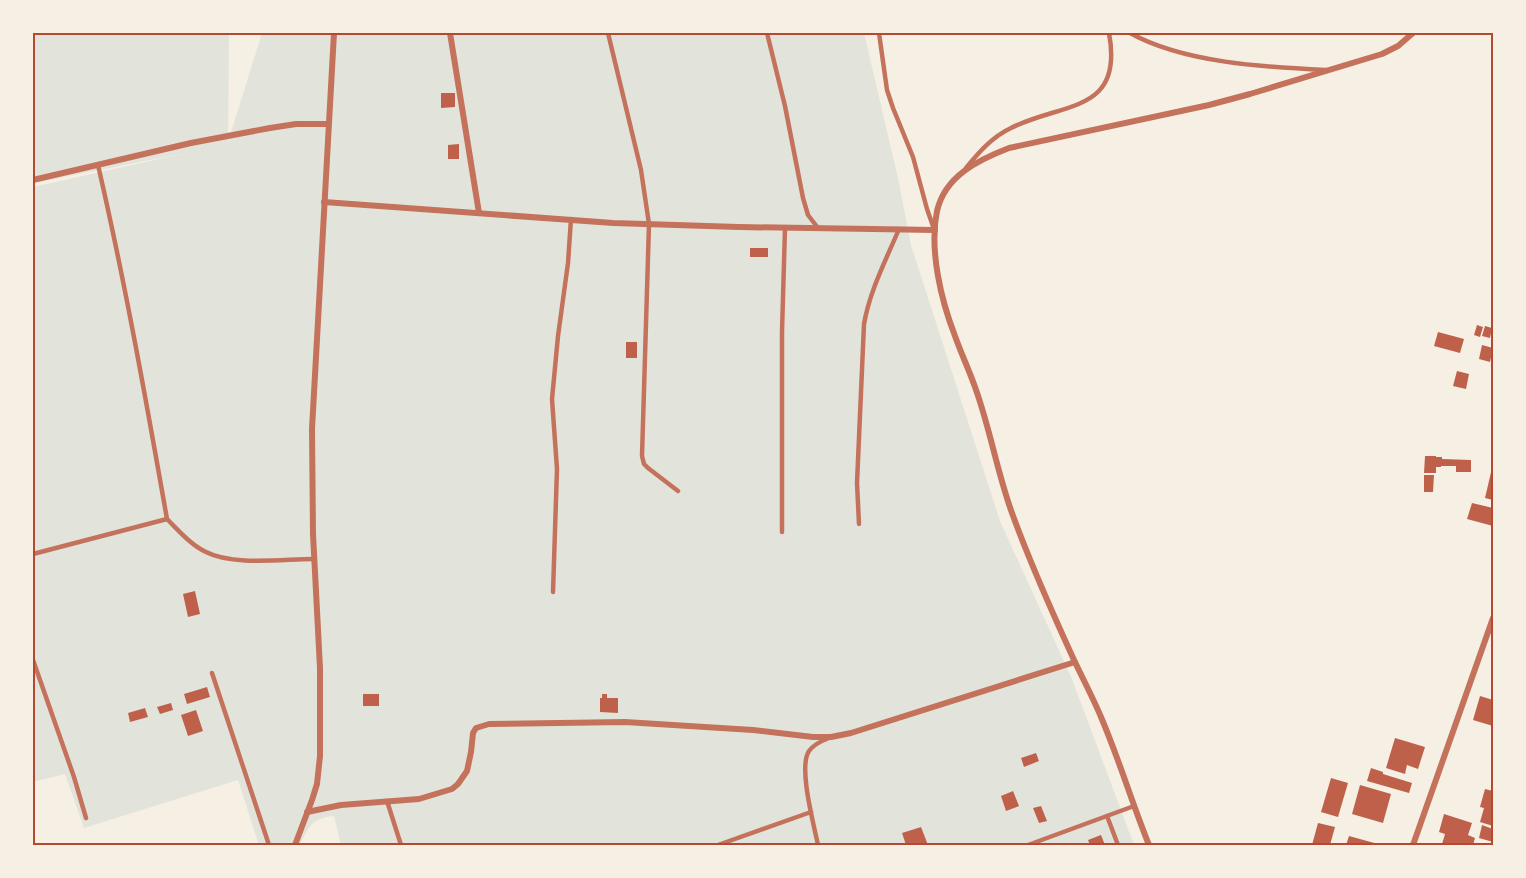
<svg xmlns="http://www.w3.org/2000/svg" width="1526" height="878" font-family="'Exo 2',sans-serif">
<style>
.green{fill:#e2e4dc}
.building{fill:#bf614a}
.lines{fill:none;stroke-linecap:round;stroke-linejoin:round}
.service{stroke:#c5725c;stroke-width:4.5}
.minor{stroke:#c5725c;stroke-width:6}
.neatline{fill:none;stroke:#b5482f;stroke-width:2}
</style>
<rect width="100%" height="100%" fill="#f6efe4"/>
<path class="green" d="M 33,33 L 229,33 L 228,142 L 262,33 L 864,33 L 898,178 L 911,245 L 1000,521 L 1072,679 L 1134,845 L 341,845 L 334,816 C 311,818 309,827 300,845 L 259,845 L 238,780 L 84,828 L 65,774 L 33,782 L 33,187 L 186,153 L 33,183 Z"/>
<g class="building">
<polygon points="441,93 455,93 455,107 441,108"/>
<polygon points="459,144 459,159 448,159 448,145"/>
<rect x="750" y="248" width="18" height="9"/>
<polygon points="1477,325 1483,327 1480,337 1474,335"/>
<polygon points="1485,326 1492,328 1490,338 1482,336"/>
<polygon points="1438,332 1464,339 1460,353 1434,346"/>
<rect x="626" y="342" width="11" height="16"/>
<polygon points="1482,345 1493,348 1490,362 1479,359"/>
<polygon points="1457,371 1469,374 1466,389 1453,386"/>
<polygon points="1425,456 1436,456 1436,457 1442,457 1442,459 1471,460 1471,472 1456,472 1456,466 1441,466 1441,467 1436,467 1436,473 1424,473"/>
<polygon points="1492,468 1493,468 1493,500 1485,498"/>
<polygon points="1424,475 1434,475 1433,492 1424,492"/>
<polygon points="1472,503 1493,508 1493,526 1467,519"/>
<polygon points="195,591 200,614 188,617 183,594"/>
<polygon points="207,687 210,697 187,704 184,694"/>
<rect x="363" y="694" width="16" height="12"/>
<polygon points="602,694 607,694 607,698 618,698 618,713 600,712 600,698 602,698"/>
<polygon points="1480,696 1493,700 1493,726 1473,720"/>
<polygon points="171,703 173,710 160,714 157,707"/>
<polygon points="145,708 148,717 130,722 128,713"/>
<polygon points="196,710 203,731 188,736 181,715"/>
<polygon points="1395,738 1425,747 1418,769 1407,765 1405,774 1386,768"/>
<polygon points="1036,753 1039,761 1024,767 1021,758"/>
<polygon points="1371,768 1383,772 1383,774 1412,783 1409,793 1367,781"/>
<polygon points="1331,778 1348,783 1338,817 1321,812"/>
<polygon points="1360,785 1391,794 1383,823 1352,814"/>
<polygon points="1485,789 1493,791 1493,826 1480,822 1484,808 1480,807"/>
<polygon points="1013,791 1019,806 1006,811 1001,796"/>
<polygon points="1041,806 1047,821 1039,823 1033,808"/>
<polygon points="1444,814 1472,823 1468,835 1475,838 1473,845 1442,844 1445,834 1439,832"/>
<polygon points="1318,823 1335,827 1330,845 1312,845"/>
<polygon points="1482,825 1493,829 1493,842 1479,838"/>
<polygon points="921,827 928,845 906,845 902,833"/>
<polygon points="1101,835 1105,845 1090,845 1088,840"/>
<polygon points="1349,836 1378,844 1378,845 1346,845"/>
</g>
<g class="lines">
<g class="service">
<polyline points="608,33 641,170 649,224 642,456 644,464 648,468 678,491"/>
<polyline points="767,33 785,106 803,198 808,215 818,228"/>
<polyline points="879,33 887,90 893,108 913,157 927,209 934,229"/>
<path d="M 1130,33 C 1184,63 1264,67 1326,70"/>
<path d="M 98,165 C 125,282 146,400 167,519"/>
<path d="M 966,168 C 979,152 992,137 1011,128 C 1062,102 1124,114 1109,33"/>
<path d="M 859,524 L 857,483 L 864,324 C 870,290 886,260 899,229"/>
<polyline points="782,532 782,332 785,228"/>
<path d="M 33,554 L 167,519 C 179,531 191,545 206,552 C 233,566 283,559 313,559"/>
<polyline points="553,592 557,469 552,399 558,336 568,263 571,219"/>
<polyline points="33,660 74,777 86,818"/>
<polyline points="212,673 269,845"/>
<polyline points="387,801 401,845"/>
<polyline points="1107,816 1118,845"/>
<polyline points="718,845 811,812"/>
<path d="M 818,845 C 814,825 798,767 809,751 C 814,744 821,741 829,738"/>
<polyline points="1028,845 1134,806"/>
</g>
<g class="minor">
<polyline points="450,33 479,213"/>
<polyline points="33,180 191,143 270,128 296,124 328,124"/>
<polyline points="324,202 613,223 739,227 935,230"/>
<polyline points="307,812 341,805 419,799 452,789 458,784 467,771 471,752 473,733 476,728 489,724 625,722 753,730 813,737 831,737 851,733 1075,662"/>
<polyline points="295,845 312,800 317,784 320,756 320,668 313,534 312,429 334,33"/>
<path d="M 1149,845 C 1132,803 1119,759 1101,717 C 1093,698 1083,679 1074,660 C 1052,612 1030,563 1012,513 C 997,472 990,428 975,387 C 969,370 961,353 955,336 C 941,300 929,250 937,211 C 945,176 978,160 1009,148 L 1209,105 L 1250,94 L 1382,54 L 1398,46 L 1413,33"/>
<polyline points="1413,845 1493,618"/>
</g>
</g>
<rect width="1526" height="878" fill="none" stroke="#f6efe4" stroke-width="69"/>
<rect x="34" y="34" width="1458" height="810" class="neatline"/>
</svg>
